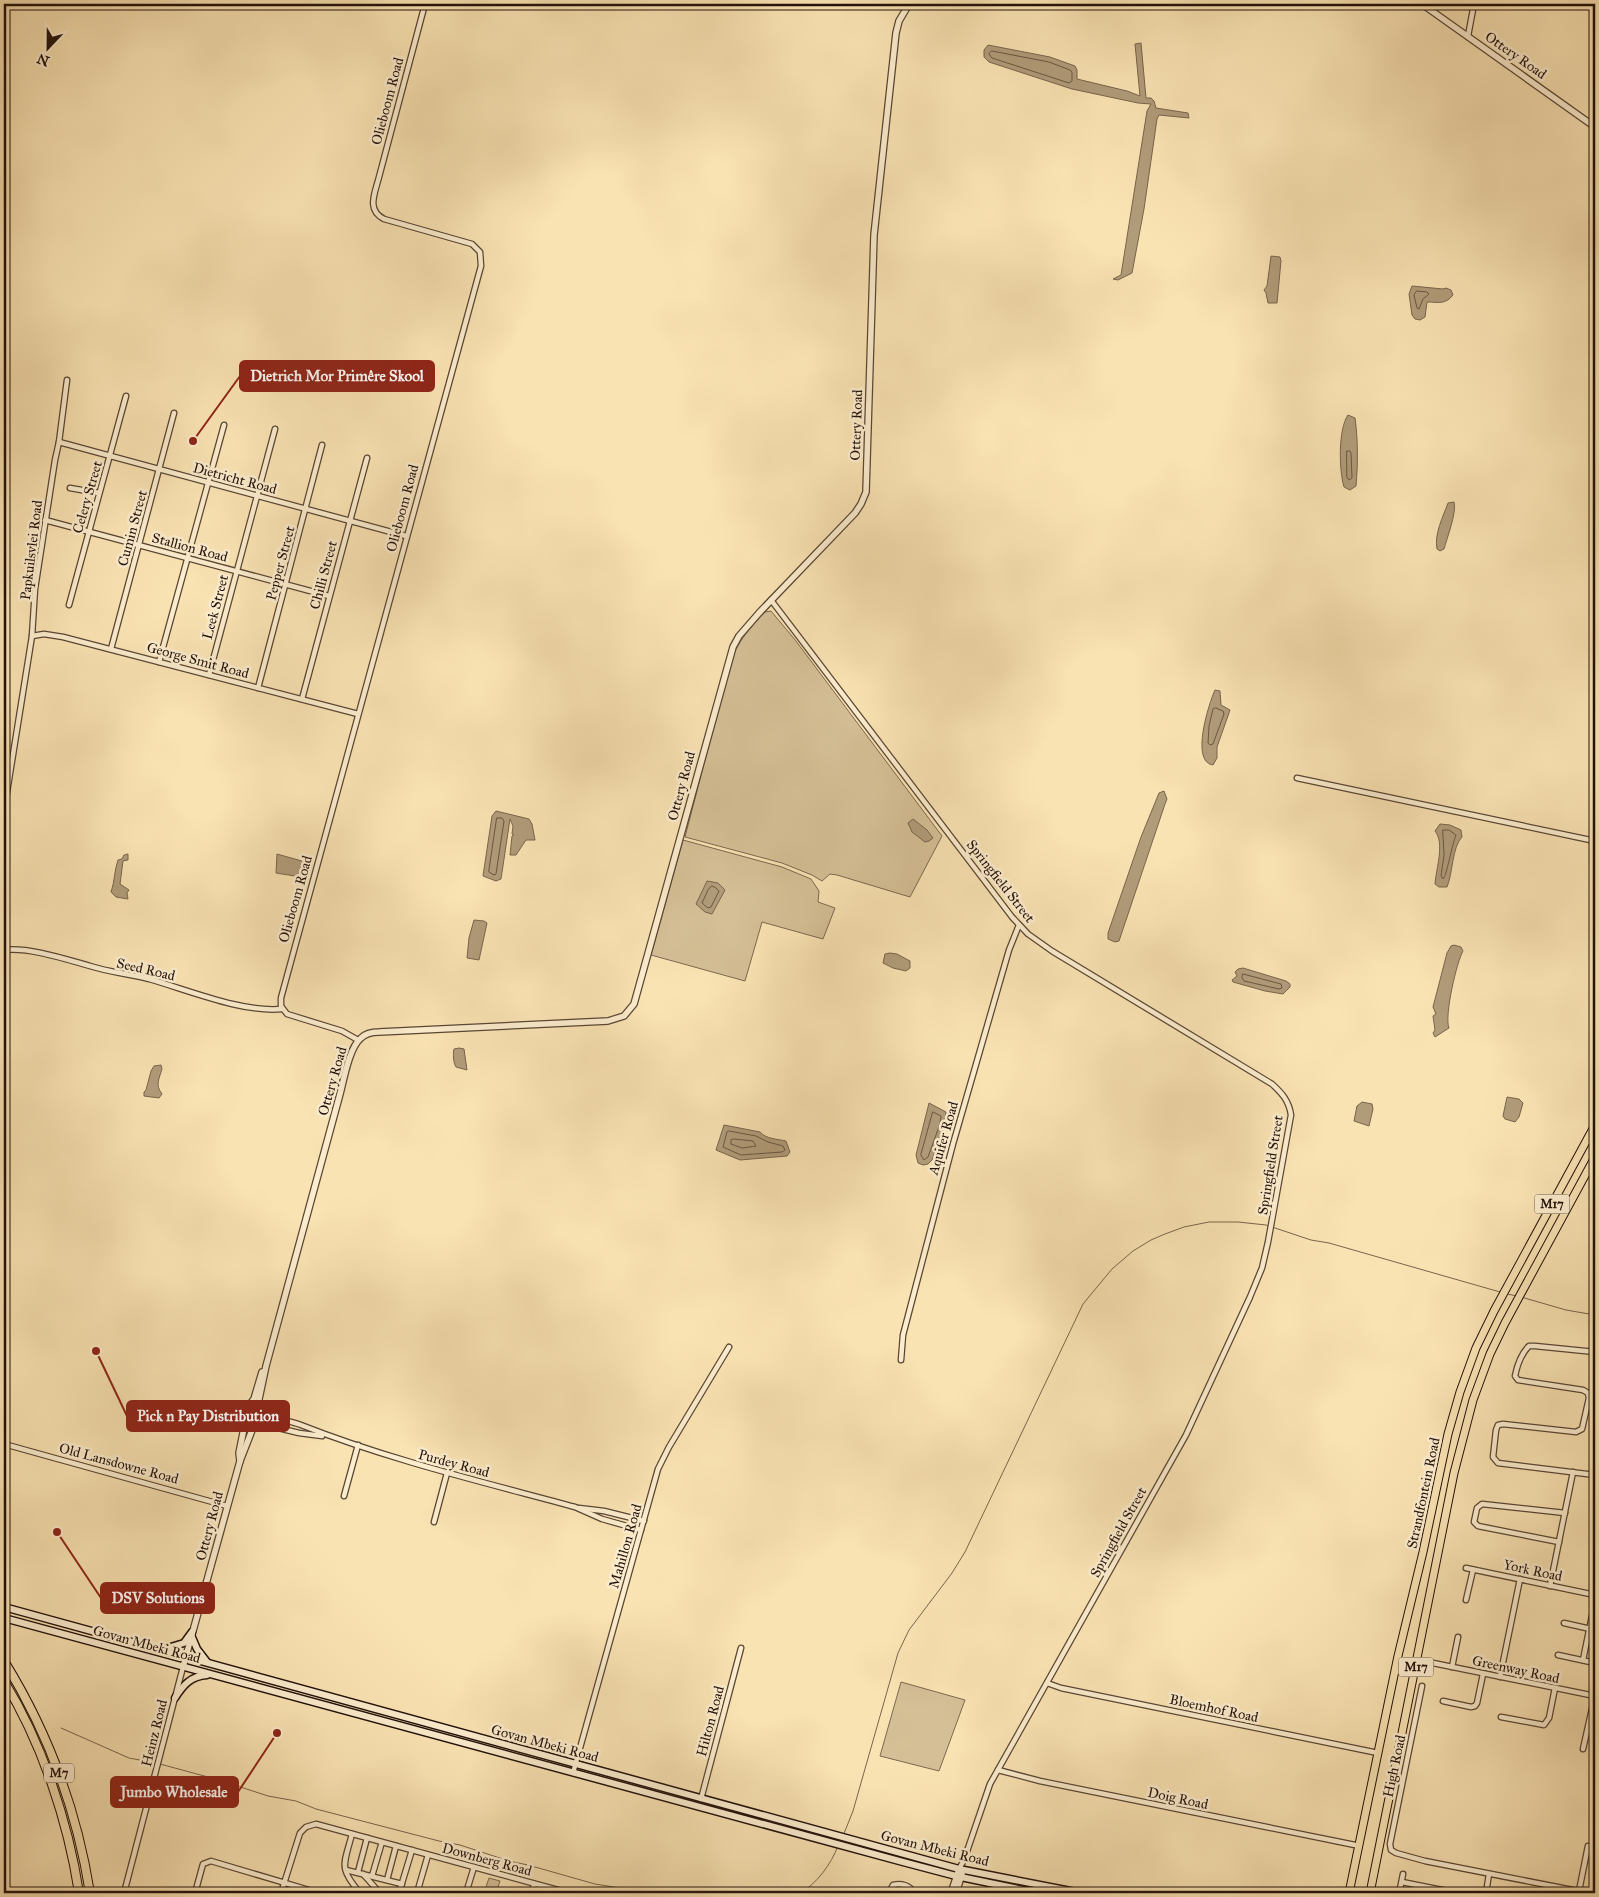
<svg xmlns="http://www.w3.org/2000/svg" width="1599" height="1897" font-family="'IM FELL Great Primer',serif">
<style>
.green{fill:#d5bf96;stroke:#7c6850}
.water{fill:#b19c7a;stroke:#78644d}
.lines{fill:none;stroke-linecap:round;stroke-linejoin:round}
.shore{stroke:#6a5642;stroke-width:1}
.stream{stroke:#78644d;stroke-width:1}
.minor-casing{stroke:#584634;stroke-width:7}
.tertiary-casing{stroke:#584634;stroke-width:8}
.secondary-casing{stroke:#22110a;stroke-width:9}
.primary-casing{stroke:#22110a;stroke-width:9}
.trunk-casing{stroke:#22110a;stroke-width:10}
.minor{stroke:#fcedce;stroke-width:4.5}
.tertiary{stroke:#fcedce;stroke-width:5.5}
.secondary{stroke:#fcedce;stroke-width:6}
.primary{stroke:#fae3b3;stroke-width:7}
.trunk{stroke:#fae3b3;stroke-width:8}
.labels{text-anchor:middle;stroke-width:5;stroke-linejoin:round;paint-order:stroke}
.shield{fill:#fcedce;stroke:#635345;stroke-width:1}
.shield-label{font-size:12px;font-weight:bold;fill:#22110a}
.street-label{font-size:14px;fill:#22110a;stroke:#fcedce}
.leader{fill:none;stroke:#8f2418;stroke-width:2}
.callout-dot{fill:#8f2418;stroke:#fcedce;stroke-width:2}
.callout{fill:#8f2418;stroke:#8f2418;stroke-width:2}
.callout-label{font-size:15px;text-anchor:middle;font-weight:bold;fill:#fff}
</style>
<rect width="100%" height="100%" fill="#fae3b3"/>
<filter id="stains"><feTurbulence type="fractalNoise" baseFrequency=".004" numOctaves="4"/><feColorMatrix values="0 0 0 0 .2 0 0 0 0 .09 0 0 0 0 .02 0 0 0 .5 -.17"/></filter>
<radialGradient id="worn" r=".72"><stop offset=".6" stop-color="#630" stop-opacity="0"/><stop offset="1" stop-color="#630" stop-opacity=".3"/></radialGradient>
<g class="green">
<path d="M 771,611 L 796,641 L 942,836 L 910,897 L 837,875 L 830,874 L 822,881 L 812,875 L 782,863 L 685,837 L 731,660 C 738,641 751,627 765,612 Z"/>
<polygon points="683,840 782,867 811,879 819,891 818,902 835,908 823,939 762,922 745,981 651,955"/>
<polygon points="901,1682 965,1700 939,1771 880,1756"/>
<polygon points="489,1878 500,1881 496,1893 484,1893"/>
</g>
<g class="water">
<polygon points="1141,43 1146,98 1151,98 1154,101 1156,108 1188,113 1189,118 1159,115 1157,119 1144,209 1132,273 1118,280 1113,279 1121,275 1147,111 1151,104 1138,103 1072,89 989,62 984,57 984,50 988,45 1050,57 1075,66 1077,70 1077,79 1127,91 1140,96 1135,44"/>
<polygon points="1271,256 1280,257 1281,261 1277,303 1268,303 1266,293 1264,290 1267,286"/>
<path d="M 1412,286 L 1443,289 L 1446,288 L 1451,290 L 1453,295 C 1445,305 1439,302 1427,302 L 1425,317 L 1420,320 L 1415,319 L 1412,315 L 1409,294 Z"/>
<path d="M 1348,415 L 1355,418 C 1358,439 1358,464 1356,486 L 1350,490 L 1344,487 C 1339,471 1338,429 1348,415 Z"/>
<path d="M 1454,502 C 1457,512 1447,538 1444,549 L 1440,551 L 1437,549 C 1434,534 1443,517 1448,503 Z"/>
<path d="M 1215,690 L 1220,691 L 1221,705 L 1230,710 L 1217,747 L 1217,758 L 1213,765 C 1190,762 1209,703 1215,690 Z"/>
<polygon points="1164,791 1167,799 1165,804 1119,941 1115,942 1108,939 1108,933 1141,837 1159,793"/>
<polygon points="496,811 529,819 532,824 535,840 526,840 516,855 510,855 512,836 514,835 512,834 513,826 510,819 501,879 496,881 483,876 492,816"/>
<polygon points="913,819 927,830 933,838 929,841 925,842 912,832 908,823"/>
<path d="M 1440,824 L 1450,825 L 1461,830 L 1462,837 C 1452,847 1453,873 1447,887 L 1439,887 L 1435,884 C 1436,869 1445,843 1435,831 Z"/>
<path d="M 128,854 L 128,860 L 123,861 L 120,884 L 129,890 L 127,893 L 128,899 L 116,897 L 111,892 C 115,881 114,871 118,860 L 122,859 L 124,855 Z"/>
<polygon points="277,854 302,861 304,869 301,877 276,873"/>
<polygon points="707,881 718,883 725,890 712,914 705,912 696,904"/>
<polygon points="474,920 484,921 487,923 479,960 467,958 469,938"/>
<path d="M 1454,945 L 1461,947 L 1463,951 C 1457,961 1444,1016 1449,1028 L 1435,1037 L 1433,1033 L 1435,1030 L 1433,1016 L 1436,1014 L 1433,1007 L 1447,953 L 1451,946 Z"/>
<polygon points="890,953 897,954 910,961 910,968 906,971 893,968 883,963 885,954"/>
<polygon points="1243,968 1286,981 1290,984 1290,987 1283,994 1265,991 1233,982 1232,980 1237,976 1235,972 1238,969"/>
<path d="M 459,1048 L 464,1049 L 467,1070 L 456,1067 C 453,1062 453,1054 454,1049 Z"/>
<path d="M 161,1065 L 162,1069 C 159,1079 155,1085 162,1094 L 159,1098 L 144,1096 L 144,1092 L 146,1090 L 151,1071 L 154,1066 Z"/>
<polygon points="1507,1097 1519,1099 1523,1103 1519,1117 1515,1122 1505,1119 1503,1116"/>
<polygon points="1362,1102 1372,1104 1373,1109 1369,1126 1354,1121 1357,1106"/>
<polygon points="929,1103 946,1112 945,1125 932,1160 928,1164 923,1165 918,1163 916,1155"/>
<path d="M 724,1125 L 760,1132 C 766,1139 777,1139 786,1141 L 790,1152 L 787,1156 L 740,1160 L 716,1150 Z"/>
</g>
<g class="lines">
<g class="shore">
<polygon points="992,51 1049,62 1070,70 1072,72 1072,81 1069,83 992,58 989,54"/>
<polygon points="1417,291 1427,292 1429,294 1423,299 1419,309 1417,308 1414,295"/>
<polygon points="1347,451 1350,451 1351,453 1352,478 1349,480 1347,477"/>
<polygon points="1216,708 1223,711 1224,714 1213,744 1210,745 1208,743 1209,726 1213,709"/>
<polygon points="497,818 502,818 504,821 496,874 494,875 489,872"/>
<path d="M 1443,830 L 1449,830 L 1456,835 C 1452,844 1447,875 1443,879 L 1441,876 L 1444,855 Z"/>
<polygon points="712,886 716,888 719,891 711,907 708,908 702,903 708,890"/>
<polygon points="1243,974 1281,984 1282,988 1279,989 1244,981 1242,978"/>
<polygon points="933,1112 941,1116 940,1124 928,1157 924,1160 921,1155"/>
<polygon points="729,1131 756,1136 768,1142 783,1146 785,1150 782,1152 741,1155 723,1147 727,1132"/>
<polygon points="734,1139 753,1141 756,1146 742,1148 731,1144 731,1140"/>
</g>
<g class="stream">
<polyline points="1507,1294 1517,1296"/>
<polyline points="1521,1297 1566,1310 1595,1315"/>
<polyline points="61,1728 129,1758 156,1763"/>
<polyline points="160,1764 219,1780 268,1796 296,1801 316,1809 439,1841 460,1845 509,1861 528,1865 595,1884 620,1888 637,1893"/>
<polyline points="843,1836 853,1811 898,1653 909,1630 952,1573 965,1552 1083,1304 1112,1269 1133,1251 1151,1240 1165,1234 1184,1227 1209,1222 1238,1222 1266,1225 1311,1240 1329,1243 1500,1292"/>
<path d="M 800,1893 C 817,1884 831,1864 838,1846"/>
</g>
<defs>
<g id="minor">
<polyline points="1468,36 1474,4"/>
<polyline points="59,442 406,536"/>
<polyline points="70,488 99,493"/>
<polyline points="45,520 329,596"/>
<path d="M 771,600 L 1012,917 L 1028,934 L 1052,951 L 1272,1084 C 1282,1093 1289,1101 1291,1115 L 1268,1242 L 1262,1268 L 1250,1297 L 1186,1435 L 990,1784 L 964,1860 L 959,1869"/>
<polyline points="69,605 126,396"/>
<polyline points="32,636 44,634 63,637 358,714"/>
<polyline points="111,649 174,413"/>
<polyline points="159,662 224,425"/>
<polyline points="209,675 275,429"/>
<polyline points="258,688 322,445"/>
<polyline points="302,699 367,458"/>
<polyline points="1297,778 1595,841"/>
<polyline points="4,811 32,636 35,589 55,460 59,442 67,380"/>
<path d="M 4,950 C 29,947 65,959 90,966 C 109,972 129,974 149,979 C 188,990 243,1013 282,1009"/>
<path d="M 358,1040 L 342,1031 L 287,1014 L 281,1006 L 281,998 L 481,266 L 480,252 L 472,244 L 384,219 C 366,210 375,193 379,177 L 425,4"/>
<path d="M 1595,1352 L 1535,1346 L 1529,1346 C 1522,1353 1517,1366 1515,1376 L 1518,1380 L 1583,1390 L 1588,1393 L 1589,1398 L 1582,1429 L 1576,1432 L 1503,1424 L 1498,1425 L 1496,1430 L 1493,1457 L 1498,1463 L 1595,1475"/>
<polyline points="901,1360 903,1335 953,1144 1009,950 1019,925"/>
<path d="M 261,1413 C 274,1419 288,1420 301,1425 C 390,1460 483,1482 575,1507 L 602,1519 L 641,1530"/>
<polyline points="258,1423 299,1433 322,1436"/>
<polyline points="4,1444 227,1506"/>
<polyline points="344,1496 358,1445"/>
<polyline points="579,1508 604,1511 644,1521"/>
<polyline points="434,1522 447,1473"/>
<polyline points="1559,1542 1478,1526 1474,1522 1477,1508 1482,1504 1565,1513"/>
<polyline points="1466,1568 1595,1595"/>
<polyline points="1550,1586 1573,1472"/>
<polyline points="1466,1600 1473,1570"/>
<polyline points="1564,1623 1595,1630"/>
<polyline points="1558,1655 1595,1663"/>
<polyline points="1583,1660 1595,1601"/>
<polyline points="1433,1663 1595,1696"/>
<polyline points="1452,1667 1458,1637"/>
<polyline points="1500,1677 1520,1579"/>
<polyline points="1047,1683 1061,1688 1378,1753"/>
<polyline points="1422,1686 1390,1844 1391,1850 1396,1853 1425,1861 1588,1893"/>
<polyline points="1443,1701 1471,1707 1475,1706 1477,1703 1483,1674"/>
<polyline points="1501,1717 1544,1725 1549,1718 1555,1688"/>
<polyline points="1583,1749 1595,1695"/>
<polyline points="998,1770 1040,1781 1355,1845"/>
<polyline points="573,1773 658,1469 669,1447 729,1347"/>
<polyline points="701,1799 741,1648"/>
<path d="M 352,1834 C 344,1865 338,1867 360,1893"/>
<polyline points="346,1870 402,1884"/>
<polyline points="358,1872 367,1838"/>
<polyline points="363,1874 380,1893"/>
<polyline points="372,1876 382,1842"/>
<polyline points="387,1880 396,1846"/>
<polyline points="1402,1882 1457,1893"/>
<polyline points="1400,1889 1403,1874"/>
<polyline points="1579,1891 1588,1846"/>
<polyline points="124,1893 183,1667"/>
<polyline points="195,1893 203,1864 211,1861 319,1893"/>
<polyline points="281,1893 300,1833 306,1827 316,1824 569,1893"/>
<polyline points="399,1893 412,1850"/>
<polyline points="417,1893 428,1855"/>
<polyline points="466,1893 474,1867"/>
<polyline points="532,1893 534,1884"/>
<path d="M 889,1893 L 893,1885 C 901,1883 910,1885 914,1893"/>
<polyline points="1486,1893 1489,1874"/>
</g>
<g id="tertiary">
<polyline points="1422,4 1595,127"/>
<circle cx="252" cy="1416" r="10"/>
<polyline points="248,1407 254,1399 262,1372"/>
<path d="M 259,1410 L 259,1399 L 266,1366 L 340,1094 C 344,1079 349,1048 361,1038 C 366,1033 372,1032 379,1032 L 608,1021 L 624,1016 L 634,1004 L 733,647 L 739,636 L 759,613 L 855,513 L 861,504 L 866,492 L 874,235 L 896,33 L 899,21 L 909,4"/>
<polyline points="240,1461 239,1453 245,1423"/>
<polyline points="183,1667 240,1461 254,1425"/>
<polyline points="951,1893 959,1869"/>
<polyline points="956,1893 962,1874"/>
</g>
<g id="secondary">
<polyline points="4,1607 959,1869 1081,1893"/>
<polyline points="4,1618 903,1862 956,1876 1038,1893"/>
<polyline points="191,1635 197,1649 207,1662"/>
<polyline points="164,1649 184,1643 192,1632"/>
<path d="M 175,1698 C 183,1685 191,1676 207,1675"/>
</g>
<g id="primary">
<polyline points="1349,1893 1398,1656 1423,1552 1448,1434 1460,1392 1476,1348 1494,1311 1595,1125"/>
<polyline points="1370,1893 1454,1473 1473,1400 1490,1354 1505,1323 1595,1157"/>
</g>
<g id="trunk">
<path d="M 4,1661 C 48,1732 77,1811 90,1893"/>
<path d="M 4,1681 C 42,1743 68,1821 79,1893"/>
</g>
</defs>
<use href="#minor" class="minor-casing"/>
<use href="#tertiary" class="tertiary-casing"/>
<use href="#secondary" class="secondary-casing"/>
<use href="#primary" class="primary-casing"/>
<use href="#trunk" class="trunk-casing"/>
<use href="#minor" class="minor"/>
<use href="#tertiary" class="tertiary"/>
<use href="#secondary" class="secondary"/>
<use href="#primary" class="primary"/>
<use href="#trunk" class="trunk"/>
</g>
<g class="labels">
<g class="shield">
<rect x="1534.5" y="1194.5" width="35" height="19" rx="4"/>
<rect x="1398.5" y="1657.5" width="35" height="19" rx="4"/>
<rect x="44" y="1763.5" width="30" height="19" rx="4"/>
</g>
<g class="shield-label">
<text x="1552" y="1208">M17</text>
<text x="1416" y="1671">M17</text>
<text x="59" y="1777">M7</text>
</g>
<g class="street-label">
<text transform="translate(1516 55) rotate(35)" y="5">Ottery Road</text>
<text transform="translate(387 101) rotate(-75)" y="5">Olieboom Road</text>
<text transform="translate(856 425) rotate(-88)" y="5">Ottery Road</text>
<text transform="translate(235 478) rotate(15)" y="5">Dietricht Road</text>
<text transform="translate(87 497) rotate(-74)" y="5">Celery Street</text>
<text transform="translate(402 508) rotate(-75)" y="5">Olieboom Road</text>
<text transform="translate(132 528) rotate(-75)" y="5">Cumin Street</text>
<text transform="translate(190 547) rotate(15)" y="5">Stallion Road</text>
<text transform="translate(31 550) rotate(-83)" y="5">Papkuilsvlei Road</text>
<text transform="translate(280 563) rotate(-75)" y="5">Pepper Street</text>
<text transform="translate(323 575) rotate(-75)" y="5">Chilli Street</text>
<text transform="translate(215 607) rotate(-75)" y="5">Leek Street</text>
<text transform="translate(198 660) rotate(15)" y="5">George Smit Road</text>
<text transform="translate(681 786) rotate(-75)" y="5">Ottery Road</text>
<text transform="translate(1001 881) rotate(52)" y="5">Springfield Street</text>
<text transform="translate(295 899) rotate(-74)" y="5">Olieboom Road</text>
<text transform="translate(146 969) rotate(13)" y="5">Seed Road</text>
<text transform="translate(332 1081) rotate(-74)" y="5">Ottery Road</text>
<text transform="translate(943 1138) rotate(-74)" y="5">Aquifer Road</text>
<text transform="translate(1270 1165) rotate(-81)" y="5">Springfield Street</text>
<text transform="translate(119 1463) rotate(15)" y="5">Old Lansdowne Road</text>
<text transform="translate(454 1463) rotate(15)" y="5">Purdey Road</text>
<text transform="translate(1423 1493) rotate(-78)" y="5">Strandfontein Road</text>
<text transform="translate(209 1526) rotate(-75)" y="5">Ottery Road</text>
<text transform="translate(1118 1532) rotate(-61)" y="5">Springfield Street</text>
<text transform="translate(625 1546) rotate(-74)" y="5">Mahillon Road</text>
<text transform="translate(1533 1570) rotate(12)" y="5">York Road</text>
<text transform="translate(147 1644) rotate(15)" y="5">Govan Mbeki Road</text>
<text transform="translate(1516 1669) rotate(12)" y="5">Greenway Road</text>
<text transform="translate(1214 1708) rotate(12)" y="5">Bloemhof Road</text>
<text transform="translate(710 1721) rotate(-75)" y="5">Hilton Road</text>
<text transform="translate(154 1733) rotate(-76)" y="5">Heinz Road</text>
<text transform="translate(545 1743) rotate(15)" y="5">Govan Mbeki Road</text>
<text transform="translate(1394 1766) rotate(-78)" y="5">High Road</text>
<text transform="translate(1178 1798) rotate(12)" y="5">Doig Road</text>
<text transform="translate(935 1848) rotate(14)" y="5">Govan Mbeki Road</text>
<text transform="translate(487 1859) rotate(15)" y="5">Downberg Road</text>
</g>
</g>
<path class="leader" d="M193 441L240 376M96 1351L127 1416M57 1532L101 1598M277 1733L238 1792"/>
<g class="callout-dot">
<circle cx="193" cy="441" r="5"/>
<circle cx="96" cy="1351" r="5"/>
<circle cx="57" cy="1532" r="5"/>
<circle cx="277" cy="1733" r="5"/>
</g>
<g class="callout">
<rect x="240" y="361" width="194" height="30" rx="5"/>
<rect x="127" y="1401" width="162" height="30" rx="5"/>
<rect x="101" y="1583" width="113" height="30" rx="5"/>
<rect x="111" y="1777" width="127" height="30" rx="5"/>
</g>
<g class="callout-label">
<text x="337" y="381">Dietrich Mor Primêre Skool</text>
<text x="208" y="1421">Pick n Pay Distribution</text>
<text x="158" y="1603">DSV Solutions</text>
<text x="174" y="1797">Jumbo Wholesale</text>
</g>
<rect width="1599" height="1897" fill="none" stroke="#fae3b3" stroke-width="20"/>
<rect x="5" y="5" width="1589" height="1887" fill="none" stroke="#22110a" stroke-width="2.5"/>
<rect x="10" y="10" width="1579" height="1877" fill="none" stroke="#22110a"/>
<g transform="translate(48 48) rotate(202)" stroke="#fcedce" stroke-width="4" paint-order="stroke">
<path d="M0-4L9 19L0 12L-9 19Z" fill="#22110a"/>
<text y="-8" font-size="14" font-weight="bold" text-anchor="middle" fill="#22110a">N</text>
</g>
<rect width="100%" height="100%" filter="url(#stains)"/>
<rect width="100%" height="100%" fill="url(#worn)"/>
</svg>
